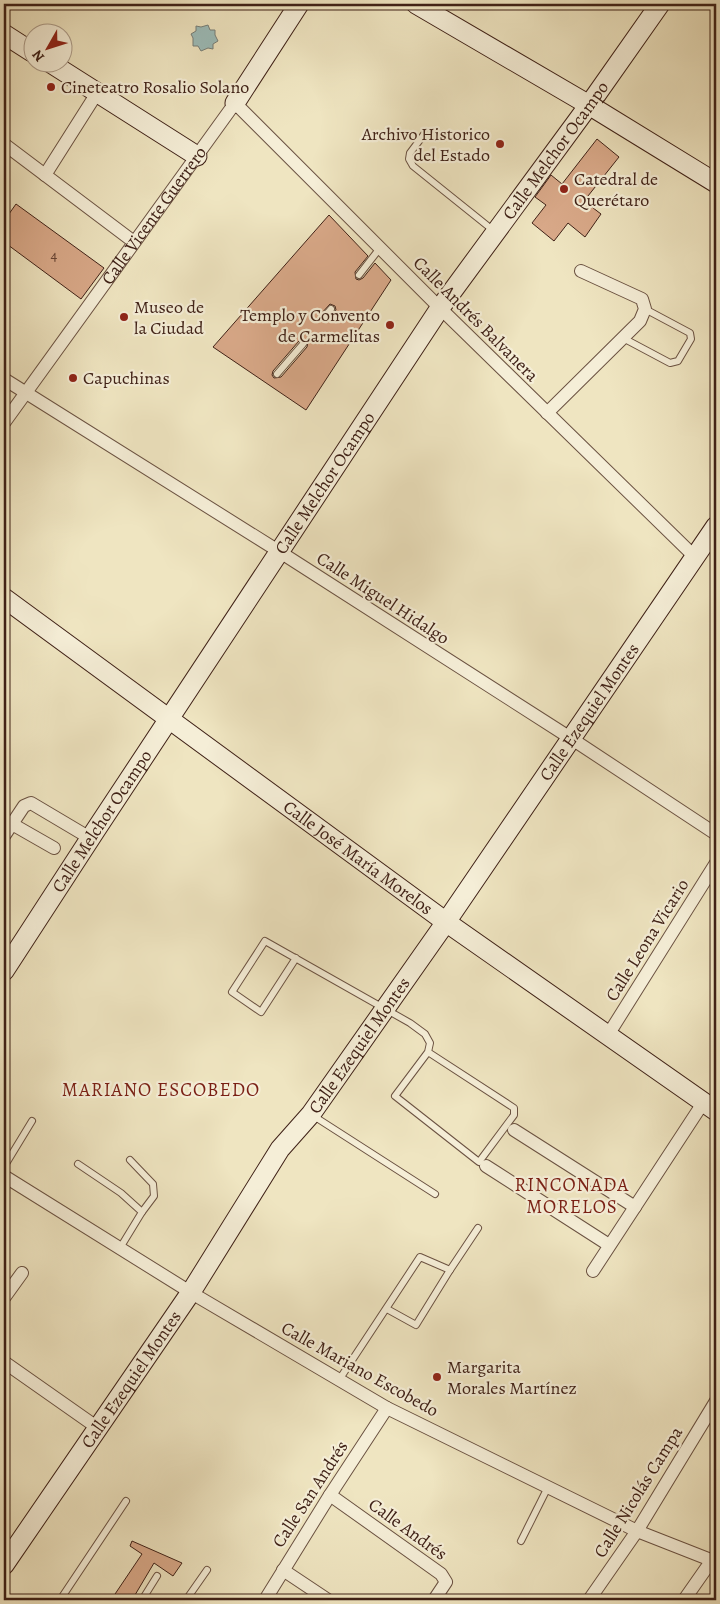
<svg xmlns="http://www.w3.org/2000/svg" width="720" height="1604" font-family="Alegreya,serif">
<style>
.water{fill:#9cbdba;stroke:#777f79}
.building{fill:#d9a989;stroke:#3f2117;fill-rule:evenodd}
.lines{fill:none;stroke-linecap:round;stroke-linejoin:round}
.lane-casing{stroke:#6b5242;stroke-width:8}
.street-casing{stroke:#6b5242;stroke-width:14}
.secondary-casing{stroke:#3f2117;stroke-width:21}
.lane{stroke:#f5eed7;stroke-width:6}
.street{stroke:#f5eed7;stroke-width:12}
.secondary{stroke:#f5eed7;stroke-width:19}
.poi-dot{fill:#8f2418;stroke:#f5eed7;stroke-width:2}
.labels{text-anchor:middle;stroke-width:4.5;stroke-linejoin:round;paint-order:stroke}
.number-label{font-size:15px;fill:#664334}
.poi-label{font-size:18px;fill:#3f2117;stroke:#f5eed7;text-anchor:start}
.street-label{font-size:18px;fill:#3f2117;stroke:#f5eed7}
.neighbourhood-label{font-size:19px;letter-spacing:1px;fill:#7a1f14;stroke:#f5eed7}
</style>
<rect width="100%" height="100%" fill="#efe5c1"/>
<filter id="stains"><feTurbulence type="fractalNoise" baseFrequency=".004" numOctaves="4"/><feColorMatrix values="0 0 0 0 .2 0 0 0 0 .09 0 0 0 0 .02 0 0 0 .5 -.17"/></filter>
<radialGradient id="worn" r=".72"><stop offset=".6" stop-color="#630" stop-opacity="0"/><stop offset="1" stop-color="#630" stop-opacity=".3"/></radialGradient>
<polygon class="water" points="208,25 210,30 215,30 215,35 218,41 213,44 213,49 208,48 201,51 198,46 193,46 193,38 191,34 196,31 196,26 201,27"/>
<g class="building">
<polygon points="597,139 619,157 584,201 601,214 585,237 568,223 554,241 532,223 546,205 535,197 551,175 562,184"/>
<polygon points="16,204 104,268 81,299 4,242 4,221"/>
<path d="M 329,215 L 368,256 L 355,272 L 356,279 L 359,280 L 363,278 L 375,263 L 391,280 L 306,410 L 213,347 ZM 330,304 L 335,306 L 336,310 L 328,320 L 324,321 L 320,318 L 320,315 ZM 303,339 L 308,342 L 307,347 L 281,377 L 274,378 L 272,375 L 273,371 L 299,341 Z"/>
<polygon points="132,1541 182,1563 173,1576 154,1563 132,1600 111,1600 142,1554 130,1546"/>
</g>
<g class="lines">
<defs>
<g id="lane">
<polyline points="425,133 410,153 409,159 413,166 494,231"/>
<polyline points="359,275 380,248"/>
<polyline points="325,316 331,309"/>
<polyline points="623,338 670,363 678,361 691,339 690,333 645,309"/>
<polyline points="277,374 303,344"/>
<polyline points="296,958 261,1012 232,992 265,941 410,1023 425,1034 430,1043 428,1052 395,1096 479,1162 514,1115 514,1108 428,1052"/>
<polyline points="312,1115 435,1194"/>
<polyline points="130,1160 153,1184 154,1196 142,1212"/>
<polyline points="78,1164 121,1193 142,1212 120,1248"/>
<polyline points="4,1167 32,1121"/>
<polyline points="450,1270 478,1228"/>
<polyline points="339,1380 420,1257 450,1270 416,1325 387,1309"/>
<polyline points="521,1541 548,1487"/>
<polyline points="60,1600 126,1501"/>
<polyline points="142,1600 157,1576"/>
<polyline points="186,1600 207,1570"/>
</g>
<g id="street">
<polyline points="4,144 134,242"/>
<polyline points="45,175 97,93"/>
<polyline points="4,379 280,552 572,739 716,834"/>
<polyline points="547,413 640,321 645,309 642,299 581,271"/>
<path id="s1" d="M 4,423 L 235,103 L 440,308 L 695,557"/>
<polyline points="12,824 54,848"/>
<polyline points="4,836 24,806 31,803 90,838"/>
<polyline points="608,1035 716,863"/>
<polyline points="514,1130 635,1207"/>
<polyline points="486,1166 609,1245"/>
<polyline points="4,1176 195,1295 387,1408 637,1531 716,1562"/>
<polyline points="593,1271 703,1103"/>
<polyline points="4,1298 22,1273"/>
<polyline points="4,1362 98,1428"/>
<polyline points="330,1495 441,1574 446,1582 434,1600"/>
<polyline points="283,1570 328,1600"/>
<polyline points="265,1600 330,1495 387,1408"/>
<polyline points="589,1600 637,1531 716,1401"/>
<polyline points="684,1600 712,1560"/>
</g>
<g id="secondary">
<polyline points="416,4 589,105 716,183"/>
<polyline points="4,34 32,52"/>
<polyline points="49,62 197,156"/>
<polyline points="235,103 299,4"/>
<path id="s2" d="M 4,598 L 446,922 L 716,1111"/>
<path id="s3" d="M 4,971 L 95,831 L 440,308 L 589,105 L 660,4"/>
<path id="s4" d="M 4,1565 L 191,1292 L 280,1149 L 311,1114 L 446,922 L 716,526"/>
</g>
</defs>
<use href="#lane" class="lane-casing"/>
<use href="#street" class="street-casing"/>
<use href="#secondary" class="secondary-casing"/>
<use href="#lane" class="lane"/>
<use href="#street" class="street"/>
<use href="#secondary" class="secondary"/>
</g>
<g class="poi-dot">
<circle cx="51" cy="87" r="5"/>
<circle cx="500" cy="144" r="5"/>
<circle cx="564" cy="189" r="5"/>
<circle cx="124" cy="317" r="5"/>
<circle cx="390" cy="325" r="5"/>
<circle cx="73" cy="378" r="5"/>
<circle cx="437" cy="1377" r="5"/>
</g>
<g class="labels">
<g class="number-label">
<text x="54" y="260">4</text>
</g>
<g class="poi-label">
<text x="61" y="93">Cineteatro Rosalio Solano</text>
<text x="490" y="140" text-anchor="end">Archivo Historico<tspan x="490" dy="21">del Estado</tspan></text>
<text x="574" y="185">Catedral de<tspan x="574" dy="21">Querétaro</tspan></text>
<text x="134" y="313">Museo de<tspan x="134" dy="21">la Ciudad</tspan></text>
<text x="380" y="321" text-anchor="end">Templo y Convento<tspan x="380" dy="21">de Carmelitas</tspan></text>
<text x="83" y="384">Capuchinas</text>
<text x="447" y="1373">Margarita<tspan x="447" dy="21">Morales Martínez</tspan></text>
</g>
<g class="street-label">
<text dy="6" stroke="none"><textPath href="#s3" startOffset="989">Calle Melchor Ocampo</textPath></text>
<text dy="6" stroke="none"><textPath href="#s1" startOffset="256">Calle Vicente Guerrero</textPath></text>
<text transform="translate(476 319) rotate(45)" y="6">Calle Andrés Balvanera</text>
<text dy="6" stroke="none"><textPath href="#s3" startOffset="584">Calle Melchor Ocampo</textPath></text>
<text transform="translate(383 598) rotate(33)" y="6">Calle Miguel Hidalgo</text>
<text dy="6" stroke="none"><textPath href="#s4" startOffset="1035">Calle Ezequiel Montes</textPath></text>
<text dy="6" stroke="none"><textPath href="#s3" startOffset="179">Calle Melchor Ocampo</textPath></text>
<text dy="6" stroke="none"><textPath href="#s2" startOffset="439">Calle José María Morelos</textPath></text>
<text transform="translate(647 940) rotate(-58)" y="6">Calle Leona Vicario</text>
<text dy="6" stroke="none"><textPath href="#s4" startOffset="630">Calle Ezequiel Montes</textPath></text>
<text transform="translate(360 1369) rotate(29)" y="6">Calle Mariano Escobedo</text>
<text dy="6" stroke="none"><textPath href="#s4" startOffset="225">Calle Ezequiel Montes</textPath></text>
<text transform="translate(638 1492) rotate(-58)" y="6">Calle Nicolás Campa</text>
<text transform="translate(310 1494) rotate(-57)" y="6">Calle San Andrés</text>
<text transform="translate(408 1529) rotate(36)" y="6">Calle Andrés</text>
</g>
<g class="neighbourhood-label">
<text x="161" y="1096">MARIANO ESCOBEDO</text>
<text x="572" y="1191">RINCONADA<tspan x="572" dy="22">MORELOS</tspan></text>
</g>
</g>
<rect width="720" height="1604" fill="none" stroke="#efe5c1" stroke-width="20"/>
<rect x="5" y="5" width="710" height="1594" fill="none" stroke="#3f2117" stroke-width="2.5"/>
<rect x="10" y="10" width="700" height="1584" fill="none" stroke="#3f2117"/>
<g transform="translate(48 48) rotate(231)"><circle r="24" fill="#f5eed7" stroke="#ac9c8a"/>
<path d="M0-4L9 19L0 12L-9 19Z" fill="#8f2418"/>
<text y="-8" font-size="14" font-weight="bold" text-anchor="middle" fill="#3f2117">N</text>
</g>
<rect width="100%" height="100%" filter="url(#stains)"/>
<rect width="100%" height="100%" fill="url(#worn)"/>
</svg>
